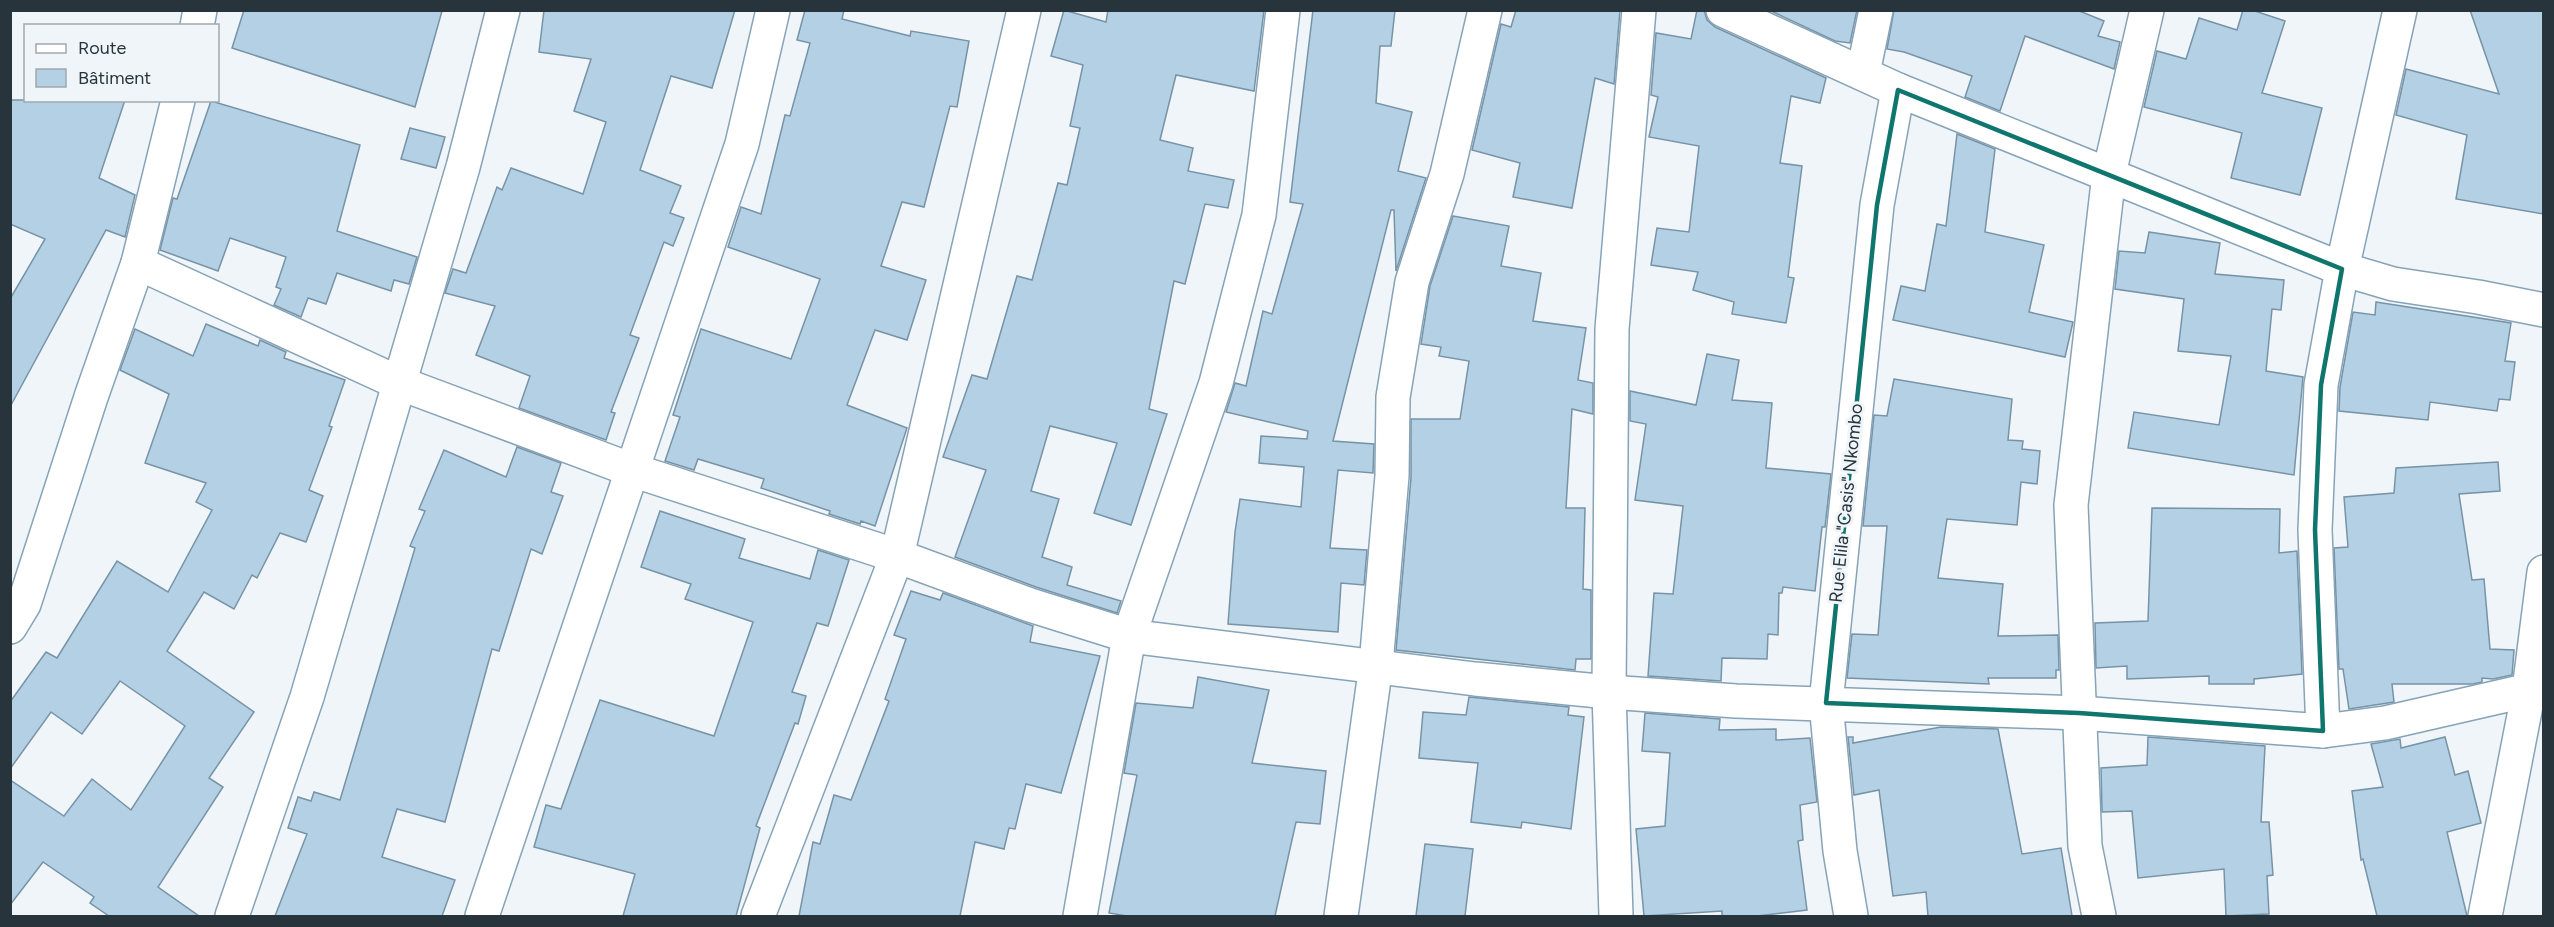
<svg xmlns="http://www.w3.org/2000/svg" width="2554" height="927" font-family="Figtree,sans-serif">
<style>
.building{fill:#b3d0e5;stroke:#7793a6;stroke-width:1.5}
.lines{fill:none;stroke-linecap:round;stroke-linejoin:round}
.street-casing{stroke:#87a3b7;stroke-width:36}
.street{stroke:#fff;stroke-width:33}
.marked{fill:none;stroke:#0f766e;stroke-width:4.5;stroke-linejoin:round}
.labels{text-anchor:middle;stroke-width:6;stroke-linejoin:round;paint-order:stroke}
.street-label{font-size:18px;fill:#28343c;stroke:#f0f5fa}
</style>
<rect width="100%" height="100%" fill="#f0f5fa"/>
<g class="building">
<polygon points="244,10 380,10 442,11 415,107 232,48"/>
<polygon points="544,10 735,10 712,88 671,76 640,170 681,186 670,213 684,218 673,246 664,242 630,335 639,338 611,412 615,413 606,440 519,408 530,376 476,355 495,306 445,293 453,269 466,273 497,187 502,190 511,168 583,194 606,122 574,111 591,59 539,52"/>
<polygon points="805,10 844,10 842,19 910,36 911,31 969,41 957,107 950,106 924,207 902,202 881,266 926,280 907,340 875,330 847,405 907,428 875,526 861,521 860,524 829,514 830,511 761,488 764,479 698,459 694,470 665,461 680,417 673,415 701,329 791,359 820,279 728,247 741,207 761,214 785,115 790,116 810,43 797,40"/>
<polygon points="1064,10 1106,22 1108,10 1264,10 1254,91 1176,75 1160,140 1193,148 1188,171 1234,180 1228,208 1205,204 1185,284 1174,281 1149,409 1167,414 1131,525 1094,513 1117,443 1050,426 1031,491 1059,499 1042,557 1072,567 1067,585 1121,601 1117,613 1036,587 955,557 986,470 943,457 972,375 987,379 1017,276 1032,280 1058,183 1067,185 1080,128 1070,126 1083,65 1051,56"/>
<polygon points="1313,10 1395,10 1391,46 1380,46 1376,103 1412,112 1398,171 1426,178 1396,271 1394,210 1391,210 1333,441 1374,444 1373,473 1338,470 1330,548 1367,550 1364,585 1341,583 1338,632 1228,624 1235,532 1240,499 1301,507 1304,467 1259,463 1261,436 1307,439 1308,431 1226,412 1235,383 1246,386 1263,311 1272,314 1303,204 1290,202"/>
<polygon points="1516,10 1620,10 1614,84 1595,78 1572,208 1513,197 1520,163 1472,150 1501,24 1511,27"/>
<polygon points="1697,10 1704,10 1707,20 1715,27 1826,78 1820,103 1791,96 1780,163 1802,166 1788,277 1794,278 1786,323 1732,314 1734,302 1693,290 1698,272 1651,265 1657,228 1689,232 1699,146 1649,137 1658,97 1651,95 1656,33 1691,39"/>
<polygon points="1769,10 1857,10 1850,43 1835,41"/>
<polygon points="1894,10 2077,10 2104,21 2098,36 2120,42 2114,69 2025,36 2000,111 1965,97 1972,76 1904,52 1887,49"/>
<polygon points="2243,10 2252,10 2285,21 2262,93 2322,108 2300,195 2231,178 2242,133 2144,107 2157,51 2186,59 2199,18 2237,30"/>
<polygon points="2470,10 2544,10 2544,214 2456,199 2467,135 2396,115 2406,69 2499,94"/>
<polygon points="10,100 125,100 99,178 135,195 125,237 106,230 10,407 10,299 45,239 10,224"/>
<polygon points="211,101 360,145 337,231 417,257 409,284 394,280 391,291 337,273 326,304 308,298 301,317 274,305 281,289 276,287 286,257 230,238 218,271 160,250 173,198 177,199"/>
<polygon points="410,128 445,137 436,168 401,159"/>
<polygon points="1957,134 1995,149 1985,232 2044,245 2029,312 2073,322 2065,357 1893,320 1901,286 1925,291 1937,224 1946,226"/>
<polygon points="1453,216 1509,226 1501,266 1541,273 1533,321 1586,328 1578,380 1593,383 1593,414 1572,409 1566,508 1585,508 1583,589 1591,590 1591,659 1576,659 1575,670 1396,650 1411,478 1411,419 1460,419 1469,361 1439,356 1441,347 1421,344 1430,286"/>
<polygon points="2149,232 2220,243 2215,274 2284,280 2281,310 2272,309 2266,371 2303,377 2294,475 2128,448 2134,412 2219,425 2231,356 2178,351 2184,299 2115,289 2119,251 2145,253"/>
<polygon points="2376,302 2511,323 2505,361 2515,362 2510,400 2499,399 2497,411 2430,402 2428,420 2339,411 2340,387 2353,312 2375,315"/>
<polygon points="206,324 258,346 260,340 286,352 284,358 345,380 329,426 332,427 309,490 323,496 306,542 280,533 257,578 252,575 234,609 204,592 167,651 254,712 209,778 223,787 158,887 199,916 109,916 90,903 94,897 43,862 10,905 10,780 64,816 92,779 131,810 185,726 120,681 82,734 51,712 10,769 10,702 46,652 57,658 117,561 168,592 212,510 196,502 206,483 145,463 169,394 120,370 135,329 193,356"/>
<polygon points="1707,354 1739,360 1732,400 1772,403 1766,468 1831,474 1825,527 1822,527 1815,591 1783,587 1782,593 1779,593 1778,635 1768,634 1767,659 1722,658 1721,681 1648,676 1654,593 1673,594 1683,506 1635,500 1646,424 1630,421 1630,391 1696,405"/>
<polygon points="1894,379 2012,399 2008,440 2023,441 2022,449 2040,451 2037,484 2021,482 2017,525 1947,519 1938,578 2003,584 1998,636 2058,635 2059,670 2056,670 2056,678 1988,678 1989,684 1847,678 1852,634 1878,635 1887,526 1863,526 1874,415 1887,416"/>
<polygon points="517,447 561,463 551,492 563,496 542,554 531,549 499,651 492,649 445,822 397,809 382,857 455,880 442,916 275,916 307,834 288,828 298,797 311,801 314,792 340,800 415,548 410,546 425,511 419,509 444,450 506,477"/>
<polygon points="2498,462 2500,491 2459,494 2472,580 2484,579 2490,649 2514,650 2512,675 2493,679 2482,678 2482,682 2473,684 2392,684 2394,702 2349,709 2343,669 2339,669 2334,548 2348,547 2344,497 2394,493 2396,468"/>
<polygon points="2152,508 2280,509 2279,553 2297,551 2302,674 2254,679 2254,684 2209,684 2209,676 2127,679 2127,666 2096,668 2095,623 2148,621"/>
<polygon points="660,511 745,539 739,558 810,579 818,550 849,560 828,626 817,623 792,692 806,696 798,724 795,723 756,826 760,828 736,916 623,916 635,874 534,847 546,805 561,809 600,700 714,736 753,622 685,599 691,584 641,567"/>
<polygon points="911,591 940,600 943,593 1033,626 1030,642 1100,656 1061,793 1026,784 1015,829 1009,828 1004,849 975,842 960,916 799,916 813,842 820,844 834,795 851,800 889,701 885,699 906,639 894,635"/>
<polygon points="1198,677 1269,690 1252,763 1326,771 1320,824 1296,822 1275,916 1127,916 1109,913 1137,775 1124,773 1136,703 1193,708"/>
<polygon points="1469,697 1569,707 1568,715 1584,717 1571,829 1522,822 1521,828 1471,822 1478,763 1419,758 1423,712 1466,715"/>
<polygon points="1645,713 1720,719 1719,730 1776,729 1776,740 1810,738 1817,802 1800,805 1803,840 1798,841 1807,910 1757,916 1722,916 1722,911 1644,916 1636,829 1665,826 1670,753 1642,751"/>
<polygon points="1941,727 1998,729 2022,854 2061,848 2072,916 1928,916 1926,892 1893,896 1879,790 1854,795 1848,737 1853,737 1853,743"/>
<polygon points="2148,737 2265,746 2261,822 2269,822 2273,875 2267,876 2269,914 2226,916 2224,869 2138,878 2132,811 2102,812 2101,768 2147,765"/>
<polygon points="2445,737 2455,775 2468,771 2481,823 2447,832 2467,916 2377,916 2363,859 2361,860 2352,791 2383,787 2371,744 2400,739 2401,748"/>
<polygon points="1425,844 1473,849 1465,916 1416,916"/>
</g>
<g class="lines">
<defs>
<g id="street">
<polyline points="1723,10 1898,90 2342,269 2393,284 2478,297 2544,310"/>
<polyline points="197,26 200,10"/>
<polyline points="1863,73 1876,10"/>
<polyline points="138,263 399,383 632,470 897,556 1030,605 1129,636 1475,679 1609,692 1736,701 2079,713 2323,731 2385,723 2529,690"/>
<polyline points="10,627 24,604 91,397 138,263 178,100"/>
<polyline points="2323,731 2315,530 2321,385 2342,269 2400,10"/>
<polyline points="232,916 307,697 463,167 503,10"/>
<polyline points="482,916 742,144 773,10"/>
<polyline points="758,916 897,556 1024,10"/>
<polyline points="1080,916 1129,636 1216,383 1259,215 1283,10"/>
<polyline points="1341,916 1376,665 1392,476 1393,397 1412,282 1447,174 1485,10"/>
<polyline points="1616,916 1609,692 1612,329 1639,10"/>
<polyline points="1851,916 1840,851 1826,703 1877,205 1898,90"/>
<polyline points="2099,916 2085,846 2071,505 2109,174 2147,10"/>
<polyline points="2485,916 2529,690 2544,572"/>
</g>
</defs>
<use href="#street" class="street-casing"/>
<use href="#street" class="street"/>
</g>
<path class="marked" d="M 1898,90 L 2342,269 L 2321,385 L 2315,530 L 2323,731 L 2079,713 L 1826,703 L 1877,205 Z"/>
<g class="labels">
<g class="street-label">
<text transform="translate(1846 503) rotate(-84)" y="6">Rue Elila "Casis" Nkombo</text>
</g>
</g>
<rect width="2554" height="927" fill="none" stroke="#28343c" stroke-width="24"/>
<rect x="24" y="24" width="195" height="78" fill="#f0f5fa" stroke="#a0a8ae" stroke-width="1.5"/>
<rect x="36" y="44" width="30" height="9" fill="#ffffff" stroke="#a0a8ae" stroke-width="1.5"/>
<text x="78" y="54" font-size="18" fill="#28343c">Route</text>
<rect x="36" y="69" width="30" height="18" fill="#b3d0e5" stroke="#a0a8ae" stroke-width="1.5"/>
<text x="78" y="84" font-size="18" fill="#28343c">Bâtiment</text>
</svg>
